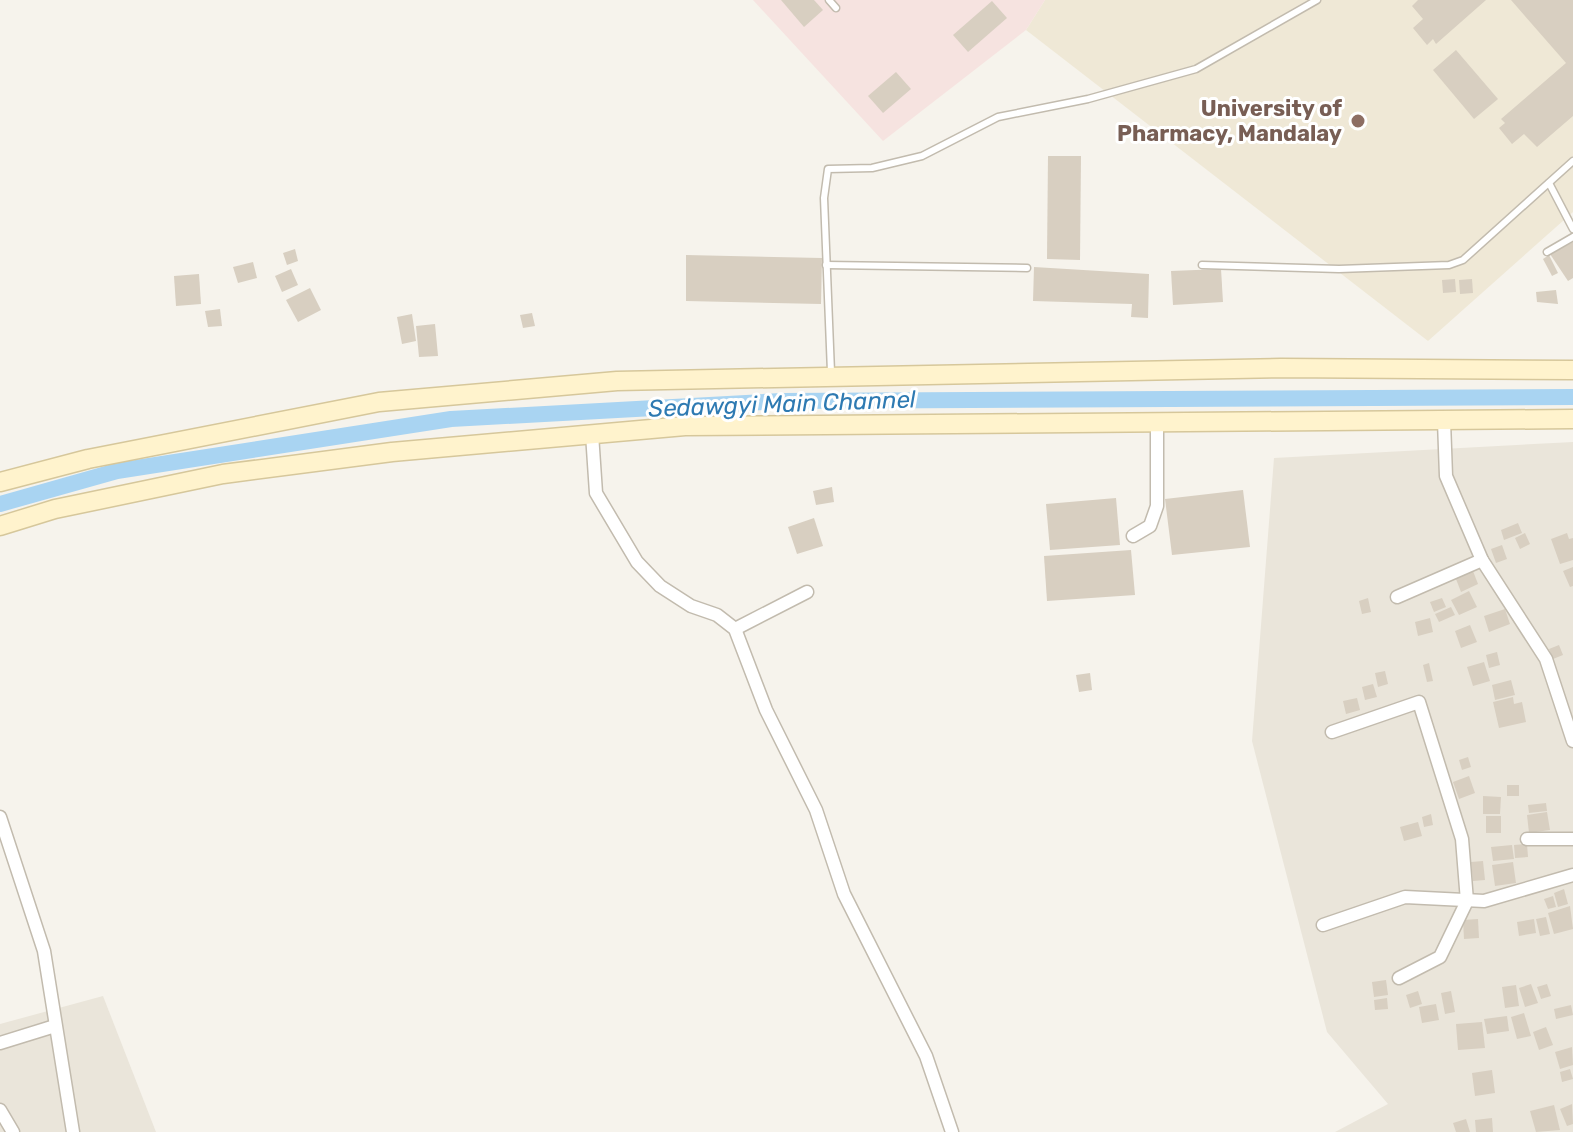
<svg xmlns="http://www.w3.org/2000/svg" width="1573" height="1132" font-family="Rubik,sans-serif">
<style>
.residential{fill:#eae5da}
.education{fill:#efe8d6}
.medical{fill:#f6e3e0}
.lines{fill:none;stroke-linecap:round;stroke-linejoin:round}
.canal{stroke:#a9d4f2;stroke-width:16}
.building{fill:#d8cfc1}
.lane-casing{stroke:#c2bbae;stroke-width:9}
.street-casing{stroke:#c2bbae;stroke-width:15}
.secondary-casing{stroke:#d6c79b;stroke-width:21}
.lane{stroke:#fff;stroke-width:6}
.street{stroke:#fff;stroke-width:12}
.secondary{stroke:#fff3cd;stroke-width:18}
.education-dot{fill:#8d6e63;stroke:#fff;stroke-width:3}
.labels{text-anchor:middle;stroke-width:6;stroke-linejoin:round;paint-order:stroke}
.education-label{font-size:22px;font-weight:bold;fill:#785e54;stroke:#fff;text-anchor:end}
.water-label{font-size:24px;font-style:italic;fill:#2e7ab2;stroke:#fff}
</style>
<rect width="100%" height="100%" fill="#f6f3ec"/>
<g class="residential">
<polygon points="1573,442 1573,1132 1335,1132 1388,1104 1327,1032 1252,741 1274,458"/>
<polygon points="103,996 156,1132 0,1132 0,1024"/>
</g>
<polygon class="education" points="1045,0 1573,0 1573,212 1428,341 1026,30"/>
<polygon class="medical" points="753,0 1045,0 1026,30 883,141"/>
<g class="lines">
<polyline class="canal" points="0,504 117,471 451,419 781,401 1573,397"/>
</g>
<g class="building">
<polygon points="781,0 814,0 823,10 804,27"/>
<polygon points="1418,0 1486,0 1436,44 1433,39 1427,45 1413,28 1423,19 1412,6"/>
<polygon points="1511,0 1573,0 1573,116 1537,147 1524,134 1512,144 1499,128 1505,123 1501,119 1566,63"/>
<polygon points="992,1 1007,18 968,52 953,35"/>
<polygon points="1456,50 1498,99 1474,119 1433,70"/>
<polygon points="896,72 911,89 883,113 868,96"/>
<polygon points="1048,156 1081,156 1080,260 1047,259"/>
<polygon points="1573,242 1573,278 1568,281 1550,254"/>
<polygon points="295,249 298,261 287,265 283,253"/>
<polygon points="686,255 822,258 821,304 686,301"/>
<polygon points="1549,255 1558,273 1552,276 1543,259"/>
<polygon points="253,262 257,278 238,283 233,267"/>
<polygon points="1034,267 1149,274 1148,318 1131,317 1132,304 1033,301"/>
<polygon points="291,269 298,285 282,292 275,276"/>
<polygon points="1221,269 1223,302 1173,305 1171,271"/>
<polygon points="199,274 201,304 176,306 174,276"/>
<polygon points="1455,279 1456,292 1443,293 1442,280"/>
<polygon points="1472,279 1473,293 1460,294 1459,280"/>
<polygon points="310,288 321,310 298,322 286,300"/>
<polygon points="1556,290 1558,304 1537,302 1536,292"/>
<polygon points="220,309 222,326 208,327 205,311"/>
<polygon points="532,313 535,326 523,328 520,315"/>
<polygon points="412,314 416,341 402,344 397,317"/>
<polygon points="435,324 438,356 419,357 416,326"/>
<polygon points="832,487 834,502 816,505 813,491"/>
<polygon points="1243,490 1250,547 1172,555 1165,499"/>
<polygon points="1116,498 1120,545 1050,550 1046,504"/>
<polygon points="814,518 823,546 797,554 788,527"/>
<polygon points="1518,523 1522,533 1504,540 1501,530"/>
<polygon points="1525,533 1530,544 1520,549 1515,538"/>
<polygon points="1567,533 1569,539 1573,538 1573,560 1560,564 1551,539"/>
<polygon points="1502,545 1507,559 1496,563 1491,549"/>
<polygon points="1131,550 1135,595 1047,601 1044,556"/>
<polygon points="1573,567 1573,586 1570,587 1563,571"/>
<polygon points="1473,571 1478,584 1461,592 1456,579"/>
<polygon points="1469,591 1477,607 1459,615 1451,600"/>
<polygon points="1368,598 1371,612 1362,614 1359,601"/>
<polygon points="1442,598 1446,607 1434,612 1430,602"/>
<polygon points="1451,607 1455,615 1439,622 1435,614"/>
<polygon points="1505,609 1510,624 1489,632 1484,616"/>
<polygon points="1430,618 1433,632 1418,636 1415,622"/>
<polygon points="1470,625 1477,642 1461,648 1455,631"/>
<polygon points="1559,645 1563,655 1553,659 1549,649"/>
<polygon points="1497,652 1500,665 1489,668 1486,655"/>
<polygon points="1484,662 1490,681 1473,686 1467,667"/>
<polygon points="1429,663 1433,681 1427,682 1423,665"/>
<polygon points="1385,671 1388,684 1378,687 1375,673"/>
<polygon points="1090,673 1092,690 1079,692 1076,675"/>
<polygon points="1511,680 1515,695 1495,700 1492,685"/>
<polygon points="1373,684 1377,697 1365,700 1362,687"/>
<polygon points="1513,697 1514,704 1522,702 1526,722 1499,728 1493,702"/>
<polygon points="1357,698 1360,710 1346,714 1343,701"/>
<polygon points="1468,757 1471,767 1462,770 1459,760"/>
<polygon points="1469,776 1475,793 1459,799 1453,782"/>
<rect x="1507" y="785" width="12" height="11"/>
<polygon points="1483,796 1501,797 1500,814 1483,814"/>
<polygon points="1546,803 1547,811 1529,813 1528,805"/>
<polygon points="1547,812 1550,830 1529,833 1527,815"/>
<polygon points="1431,814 1433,825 1424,827 1422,817"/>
<rect x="1486" y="816" width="15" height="17"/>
<polygon points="1418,822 1422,836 1404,841 1400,827"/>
<polygon points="1527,844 1528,857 1515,858 1514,845"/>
<polygon points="1512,845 1514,859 1493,861 1491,847"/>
<polygon points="1483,861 1485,880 1473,881 1471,862"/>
<polygon points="1513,862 1516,883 1495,886 1492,865"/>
<polygon points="1564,889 1568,904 1558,907 1554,893"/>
<polygon points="1553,896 1556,907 1548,909 1544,899"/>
<polygon points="1570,906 1573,929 1554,934 1548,913"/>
<polygon points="1546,917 1550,934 1540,936 1536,919"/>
<polygon points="1478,919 1479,938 1464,939 1463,920"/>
<polygon points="1534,919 1536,933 1519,936 1517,922"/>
<polygon points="1386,980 1388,995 1374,997 1372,982"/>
<polygon points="1531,984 1538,1003 1525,1007 1519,988"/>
<polygon points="1547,984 1551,996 1541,999 1537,987"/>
<polygon points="1516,985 1519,1006 1505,1008 1502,987"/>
<polygon points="1418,991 1422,1004 1410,1008 1406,995"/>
<polygon points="1451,991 1455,1012 1445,1014 1441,993"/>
<polygon points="1387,998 1388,1009 1375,1010 1374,1000"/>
<polygon points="1436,1004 1439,1020 1422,1023 1419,1007"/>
<polygon points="1571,1005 1573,1015 1556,1019 1554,1009"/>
<polygon points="1524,1013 1531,1036 1517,1039 1511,1017"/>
<polygon points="1507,1016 1509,1031 1487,1034 1484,1019"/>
<polygon points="1482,1022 1485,1048 1458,1050 1456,1024"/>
<polygon points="1546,1027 1553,1045 1539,1050 1533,1032"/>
<polygon points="1572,1047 1573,1065 1560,1069 1555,1052"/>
<polygon points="1570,1069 1573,1079 1562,1082 1560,1072"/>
<polygon points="1492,1070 1495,1093 1475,1096 1472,1073"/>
<polygon points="1572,1104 1573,1124 1567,1126 1560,1109"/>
<polygon points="1554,1105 1560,1130 1536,1132 1530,1111"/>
<polygon points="1492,1118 1493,1132 1476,1132 1475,1120"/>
<polygon points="1466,1119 1470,1132 1456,1132 1453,1123"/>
</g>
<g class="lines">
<defs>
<g id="lane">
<polyline points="829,0 836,8"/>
<polyline points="1549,183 1573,229"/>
<polyline points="1547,252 1573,237"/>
<polyline points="826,265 1027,268"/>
<polyline points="1202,265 1339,269 1449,265 1463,260 1573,161"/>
<polyline points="831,372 824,198 828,169 872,168 922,156 998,117 1088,99 1196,69 1317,0"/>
</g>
<g id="street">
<polyline points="1444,421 1446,476 1482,560 1546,659 1573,741"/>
<polyline points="592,434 596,493 637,562 660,586 691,606 717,615 735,629 766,710 816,810 844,894 926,1056 952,1132"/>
<polyline points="1133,536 1150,526 1157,506 1157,421"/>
<polyline points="1397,597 1482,560"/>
<polyline points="735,629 807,592"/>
<polyline points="1332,732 1419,702 1462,839 1467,901 1440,957 1399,978"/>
<polyline points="0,817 44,951 73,1132"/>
<polyline points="1527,839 1573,839"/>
<polyline points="1323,925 1405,897 1484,901 1573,875"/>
<polyline points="0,1043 55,1026"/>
<polyline points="0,1110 13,1132"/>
</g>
<g id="secondary">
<polyline points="0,482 88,459 379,402 617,381 1281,368 1573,370"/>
<polyline points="0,526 55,509 223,474 392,452 685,426 1573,419"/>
</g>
</defs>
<use href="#lane" class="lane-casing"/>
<use href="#street" class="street-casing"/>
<use href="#secondary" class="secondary-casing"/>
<use href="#lane" class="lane"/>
<use href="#street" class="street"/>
<use href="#secondary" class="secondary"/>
</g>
<circle class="education-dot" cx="1358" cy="121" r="8"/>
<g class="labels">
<g class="education-label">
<text x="1342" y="116">University of<tspan x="1342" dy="25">Pharmacy, Mandalay</tspan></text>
</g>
<g class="water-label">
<text transform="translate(782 404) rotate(-2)" y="8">Sedawgyi Main Channel</text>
</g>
</g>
</svg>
